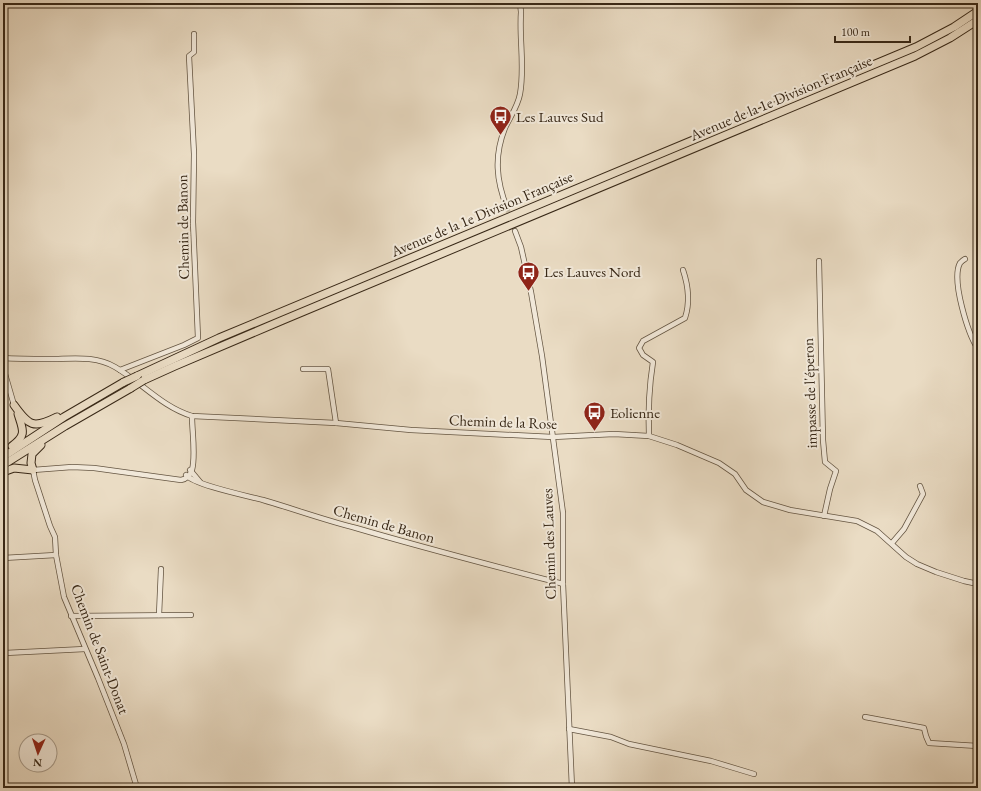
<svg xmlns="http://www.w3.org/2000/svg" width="981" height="791" font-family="'EB Garamond',serif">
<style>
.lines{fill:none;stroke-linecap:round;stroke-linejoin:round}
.minor-tunnel{stroke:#c6b8a1;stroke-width:4.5;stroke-dasharray:4.5 2;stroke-linecap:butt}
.minor-casing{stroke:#645542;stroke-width:6}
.trunk-casing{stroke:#382817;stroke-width:9}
.minor{stroke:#f1e8d9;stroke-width:4.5}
.trunk{stroke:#eadcc4;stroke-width:7}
.trunk-bridge-casing{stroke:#382817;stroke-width:9;stroke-linecap:butt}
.trunk-bridge{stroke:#eadcc4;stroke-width:7}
.labels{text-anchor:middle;stroke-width:4;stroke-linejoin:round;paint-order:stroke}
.street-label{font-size:15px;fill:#382817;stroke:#f1e8d9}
.poi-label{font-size:15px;fill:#382817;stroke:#f1e8d9;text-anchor:start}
</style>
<rect width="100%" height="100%" fill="#eadcc4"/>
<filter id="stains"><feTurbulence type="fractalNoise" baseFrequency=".005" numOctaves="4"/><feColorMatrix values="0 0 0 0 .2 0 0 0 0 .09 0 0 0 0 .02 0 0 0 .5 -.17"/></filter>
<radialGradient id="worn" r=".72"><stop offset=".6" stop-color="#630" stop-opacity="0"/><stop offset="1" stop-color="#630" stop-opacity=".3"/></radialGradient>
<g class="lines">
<polyline class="minor-tunnel" points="507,208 515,231"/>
<defs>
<g id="minor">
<path d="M 507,208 C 496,180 494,156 505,128 C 510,117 518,106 520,94 C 525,67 519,39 521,12 L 520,3"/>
<polyline points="515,231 521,247 531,292 542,356 563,513 563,584 572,788"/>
<path d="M 965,259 C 963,260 961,262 960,263 C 951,280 968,334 978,349"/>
<polyline points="819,261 823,440 825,462 836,471 830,489 824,516"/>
<path d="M 3,358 C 18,359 34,359 49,359 C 71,359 95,355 115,367 C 141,382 162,407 192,416 L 336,423 L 411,430 L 553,437 L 614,434 L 649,436 L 677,445 L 719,463 L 735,474 L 746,490 L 763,502 L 790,510 L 857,521 L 877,531 L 906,557 L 917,564 L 936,572 L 964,581 L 978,584"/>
<polyline points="3,367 14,405"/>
<polyline points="303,369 328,369 336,423"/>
<polyline points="120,370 184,345 198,338 193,222 194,154 189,56 194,52 194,34"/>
<path d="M 649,436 C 648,411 649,387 653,362 L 643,355 L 639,348 L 643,341 L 685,318 C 690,303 688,285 683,270"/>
<polyline points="190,470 200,482"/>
<path d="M 186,475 C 194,485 248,496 263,500 C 294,509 324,520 356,528 C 424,548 494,566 563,584"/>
<polyline points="892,543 904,529 923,494 920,486"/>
<polyline points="3,558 56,555"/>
<polyline points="159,615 161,569"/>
<polyline points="71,616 191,615"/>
<polyline points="3,626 5,653 85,649"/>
<polyline points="865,717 924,728 926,736 929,743 978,746"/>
<polyline points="569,729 611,737 629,744 711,761 754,774"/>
<path d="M 137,788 L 124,744 L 98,678 L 64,597 L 56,555 L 55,537 L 50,526 L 35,480 L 33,470 L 72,467 L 94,468 L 181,480 C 186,479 190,476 192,470 C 196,455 192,432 192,416"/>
</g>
<g id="trunk">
<polyline points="137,376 219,338 916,47 954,27 978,11"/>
<polyline points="144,380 175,366 283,320 915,56 950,38 978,20"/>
<path d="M 14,405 C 29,426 33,429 57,417"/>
<path d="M 12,446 C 27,435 23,430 18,414"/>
<polyline points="3,457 64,417 124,382"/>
<polyline points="3,465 65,426 131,388"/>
<polyline points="33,470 31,463 32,454 41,445"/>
<polyline points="3,472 14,468 33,470"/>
</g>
</defs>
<use href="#minor" class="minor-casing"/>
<use href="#trunk" class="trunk-casing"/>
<use href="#minor" class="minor"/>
<use href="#trunk" class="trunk"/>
<defs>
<g id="trunk-bridge">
<polyline points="124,382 137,376"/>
<polyline points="131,388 144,380"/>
</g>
</defs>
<use href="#trunk-bridge" class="trunk-bridge-casing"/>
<use href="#trunk-bridge" class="trunk-bridge"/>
</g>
<defs>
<symbol id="bus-pin" viewBox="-11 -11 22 30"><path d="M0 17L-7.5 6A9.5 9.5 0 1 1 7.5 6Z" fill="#8f2418" stroke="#f1e8d9"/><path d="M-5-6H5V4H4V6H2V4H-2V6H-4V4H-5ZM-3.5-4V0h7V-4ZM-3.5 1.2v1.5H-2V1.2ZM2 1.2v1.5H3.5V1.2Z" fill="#fff"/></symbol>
</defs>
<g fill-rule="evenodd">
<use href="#bus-pin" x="488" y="104" width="25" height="34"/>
<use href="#bus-pin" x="516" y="260" width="25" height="34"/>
<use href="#bus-pin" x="582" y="400" width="25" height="34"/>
</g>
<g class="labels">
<g class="street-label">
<text transform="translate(781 98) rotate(-23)" y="5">Avenue de la 1e Division Française</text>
<text transform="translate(482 214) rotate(-23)" y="5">Avenue de la 1e Division Française</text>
<text transform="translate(183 227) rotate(-91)" y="5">Chemin de Banon</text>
<text transform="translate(810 393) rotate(-92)" y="5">impasse de l'éperon</text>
<text transform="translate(503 422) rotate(2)" y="5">Chemin de la Rose</text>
<text transform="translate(384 524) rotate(16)" y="5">Chemin de Banon</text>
<text transform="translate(549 544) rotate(-92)" y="5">Chemin des Lauves</text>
<text transform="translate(100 649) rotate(69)" y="5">Chemin de Saint-Donat</text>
</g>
<g class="poi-label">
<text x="516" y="122">Les Lauves Sud</text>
<text x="544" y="277">Les Lauves Nord</text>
<text x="610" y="418">Eolienne</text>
</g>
</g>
<rect width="981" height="791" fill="none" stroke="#eadcc4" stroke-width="16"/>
<rect x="4" y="4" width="973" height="783" fill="none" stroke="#382817" stroke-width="2"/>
<rect x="8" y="8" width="965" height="775" fill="none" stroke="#382817"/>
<g transform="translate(38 753) rotate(183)"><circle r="19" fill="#f1e8d9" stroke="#a79b8b"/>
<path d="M0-3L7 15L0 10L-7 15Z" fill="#8f2418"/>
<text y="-6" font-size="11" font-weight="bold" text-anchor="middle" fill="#382817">N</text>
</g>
<path d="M835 36v6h75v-6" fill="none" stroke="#382817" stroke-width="2"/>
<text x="841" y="36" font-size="12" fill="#382817" stroke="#f1e8d9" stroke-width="3" paint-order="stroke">100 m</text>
<rect width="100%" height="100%" filter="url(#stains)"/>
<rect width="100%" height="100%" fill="url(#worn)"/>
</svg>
